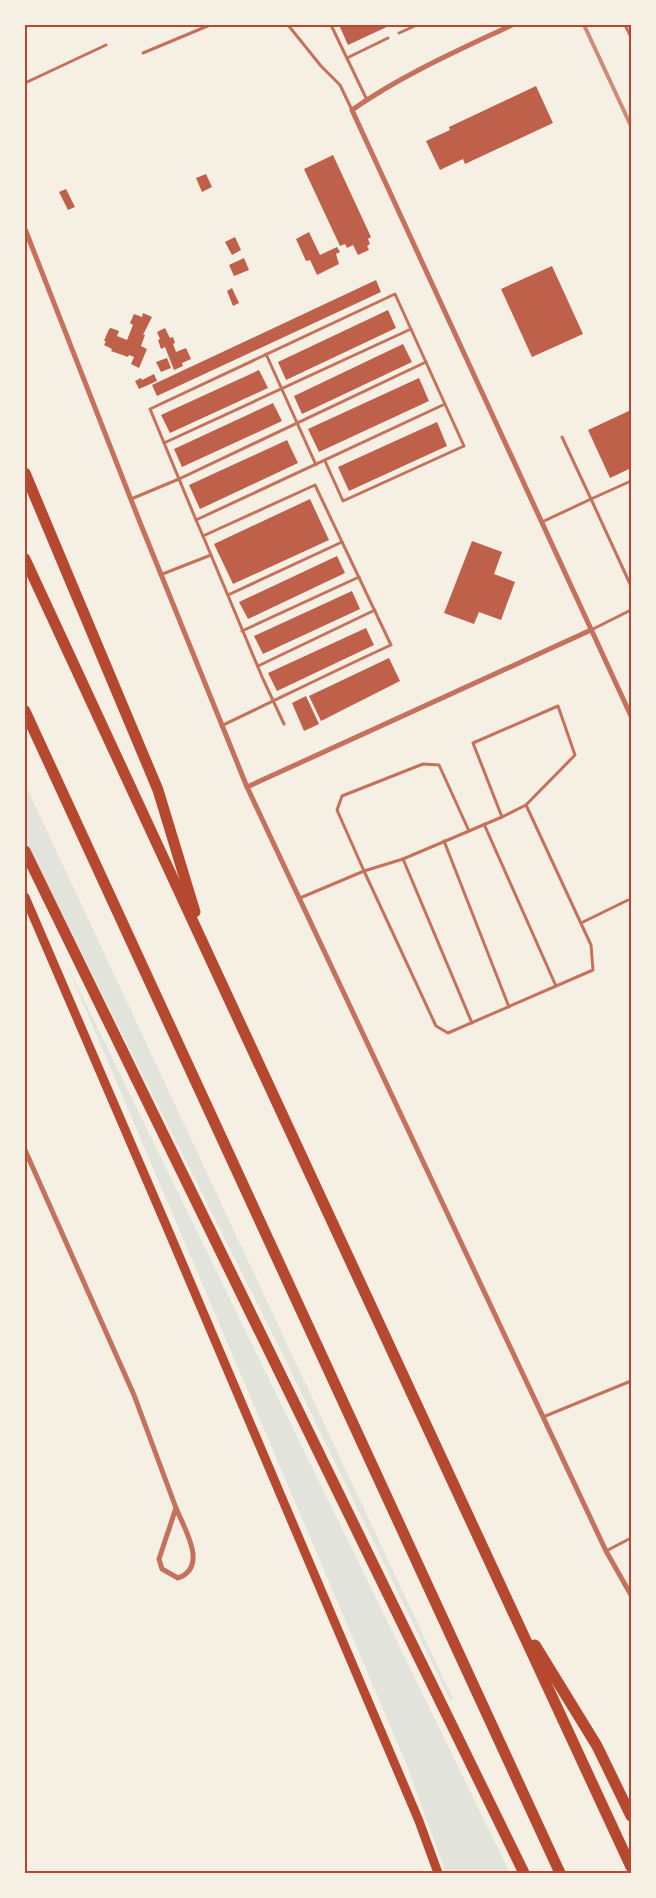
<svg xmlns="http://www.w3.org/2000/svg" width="656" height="1898" font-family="'PT Sans Narrow',sans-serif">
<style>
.green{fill:#e2e4dc}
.building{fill:#bf614a}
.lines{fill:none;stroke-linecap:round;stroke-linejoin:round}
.service{stroke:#c5725c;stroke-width:3}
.minor{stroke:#c5725c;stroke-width:5}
.secondary{stroke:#b5482f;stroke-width:9}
.motorway{stroke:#b5482f;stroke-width:11}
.rail{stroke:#cf8b77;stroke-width:4}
.neatline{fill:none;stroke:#b5482f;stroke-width:2}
</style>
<rect width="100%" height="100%" fill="#f6efe4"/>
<g class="green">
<polygon points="25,784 453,1699 450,1700 276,1341 25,839"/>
<polygon points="65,961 510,1873 446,1873 406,1763"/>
</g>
<g class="building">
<polygon points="339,25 391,25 348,45"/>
<polygon points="536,86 553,123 465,164 463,159 440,170 426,141 450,130 449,127"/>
<polygon points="333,155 371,237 368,239 370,244 367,246 369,250 358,255 353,245 347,248 345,244 340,246 304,169"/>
<polygon points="206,174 212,187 202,192 196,178"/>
<polygon points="66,189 75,207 68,210 59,192"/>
<polygon points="309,232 320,255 337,247 340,252 336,254 339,264 317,275 310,260 306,261 296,239"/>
<polygon points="235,237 241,250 232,255 225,242"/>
<polygon points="244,258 249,270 234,276 229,265"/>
<polygon points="552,266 583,334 532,357 501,289"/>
<polygon points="376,280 381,292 157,396 152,385"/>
<polygon points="232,288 239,303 233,306 227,291"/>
<polygon points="388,310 396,328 286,380 278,362"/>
<polygon points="143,313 152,317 143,335 145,335 141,346 147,349 139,368 131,364 134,357 129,355 128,357 111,351 112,349 104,345 106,341 104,341 109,329 111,328 119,331 117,336 127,340 133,325 130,323 134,314 142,317"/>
<polygon points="165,328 170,338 173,337 175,343 173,344 176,352 186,348 191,359 182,363 183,366 174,370 165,347 161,349 158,340 160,339 157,332"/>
<polygon points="403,344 412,362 302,414 294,396"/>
<polygon points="167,358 171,368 161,372 156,362"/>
<polygon points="259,370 268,388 170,433 161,415"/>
<polygon points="154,374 157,381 139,389 135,381 141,378 142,380"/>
<polygon points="419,378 429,401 319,452 308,429"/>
<polygon points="273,403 282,421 182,467 174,449"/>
<polygon points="631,410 631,468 610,478 588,430"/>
<polygon points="437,422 447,446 349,491 338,467"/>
<polygon points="287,440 298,463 200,509 189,485"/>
<polygon points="310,499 329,540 233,584 214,544"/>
<polygon points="472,541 502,552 494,574 515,582 501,620 479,612 474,624 444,613"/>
<polygon points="337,556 345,573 248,619 239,602"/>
<polygon points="352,591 360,609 263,654 254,636"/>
<polygon points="366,628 374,645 277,691 268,673"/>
<polygon points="389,658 400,681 321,721 309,696"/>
<polygon points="306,696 319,724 304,731 292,703"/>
</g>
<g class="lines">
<g class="service">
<polyline points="288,25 321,66 340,85 352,110"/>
<polyline points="331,25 367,100"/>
<polyline points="625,25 631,37"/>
<polyline points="399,33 417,25"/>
<polyline points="143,53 210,25"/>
<polyline points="347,58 388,38"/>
<polyline points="25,83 106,45"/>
<polyline points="266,354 316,465"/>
<polyline points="164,443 411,329"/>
<polyline points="325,461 343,501 464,446 395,294 150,409 196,520 445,404"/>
<polyline points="631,481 591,499 631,586"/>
<polyline points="131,499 179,479 426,362"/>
<polyline points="196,520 203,536"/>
<polyline points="542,522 591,499 562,437"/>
<polyline points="160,575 211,555"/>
<polyline points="228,595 342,542"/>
<polyline points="591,630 631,610"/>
<polyline points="242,631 359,577"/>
<polyline points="258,666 375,610"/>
<path d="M 221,726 C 278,699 334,671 391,645 L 315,485 L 203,536 L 263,679 L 284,724"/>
<polyline points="502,817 526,805"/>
<polyline points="484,824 556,986"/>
<polyline points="444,841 509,1007"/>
<polyline points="403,859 472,1023"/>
<polyline points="300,898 364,871 436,1026 448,1033 593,970 591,945 526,805 575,755 558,706 473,743 502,817 403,859 364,871 337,810 342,796 423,764 439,765 469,831"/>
<polyline points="581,923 628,900"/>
<polyline points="543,1417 631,1381"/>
<polyline points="606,1551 631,1538"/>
</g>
<g class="minor">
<path d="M 512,25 C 457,51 402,75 352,110 L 631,716"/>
<polyline points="25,229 139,520 247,787 606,1551 631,1595"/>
<polyline points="247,787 591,630"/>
<polyline points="25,1150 134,1395 176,1508"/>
<path d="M 176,1508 C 184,1528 209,1567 178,1578 L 162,1569 L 159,1559 Z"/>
</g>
<polyline class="secondary" points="25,897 166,1225 419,1821 438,1873"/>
<g class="motorway">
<polyline points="25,473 158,790 195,912"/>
<polyline points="25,559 631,1867"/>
<polyline points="25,711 560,1873"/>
<polyline points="25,851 524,1873"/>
<polyline points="535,1645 597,1746 631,1816"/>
</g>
<polyline class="rail" points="584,25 631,126"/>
</g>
<rect width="656" height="1898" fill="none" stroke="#f6efe4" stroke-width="52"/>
<rect x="26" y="26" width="604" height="1846" class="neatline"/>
</svg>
